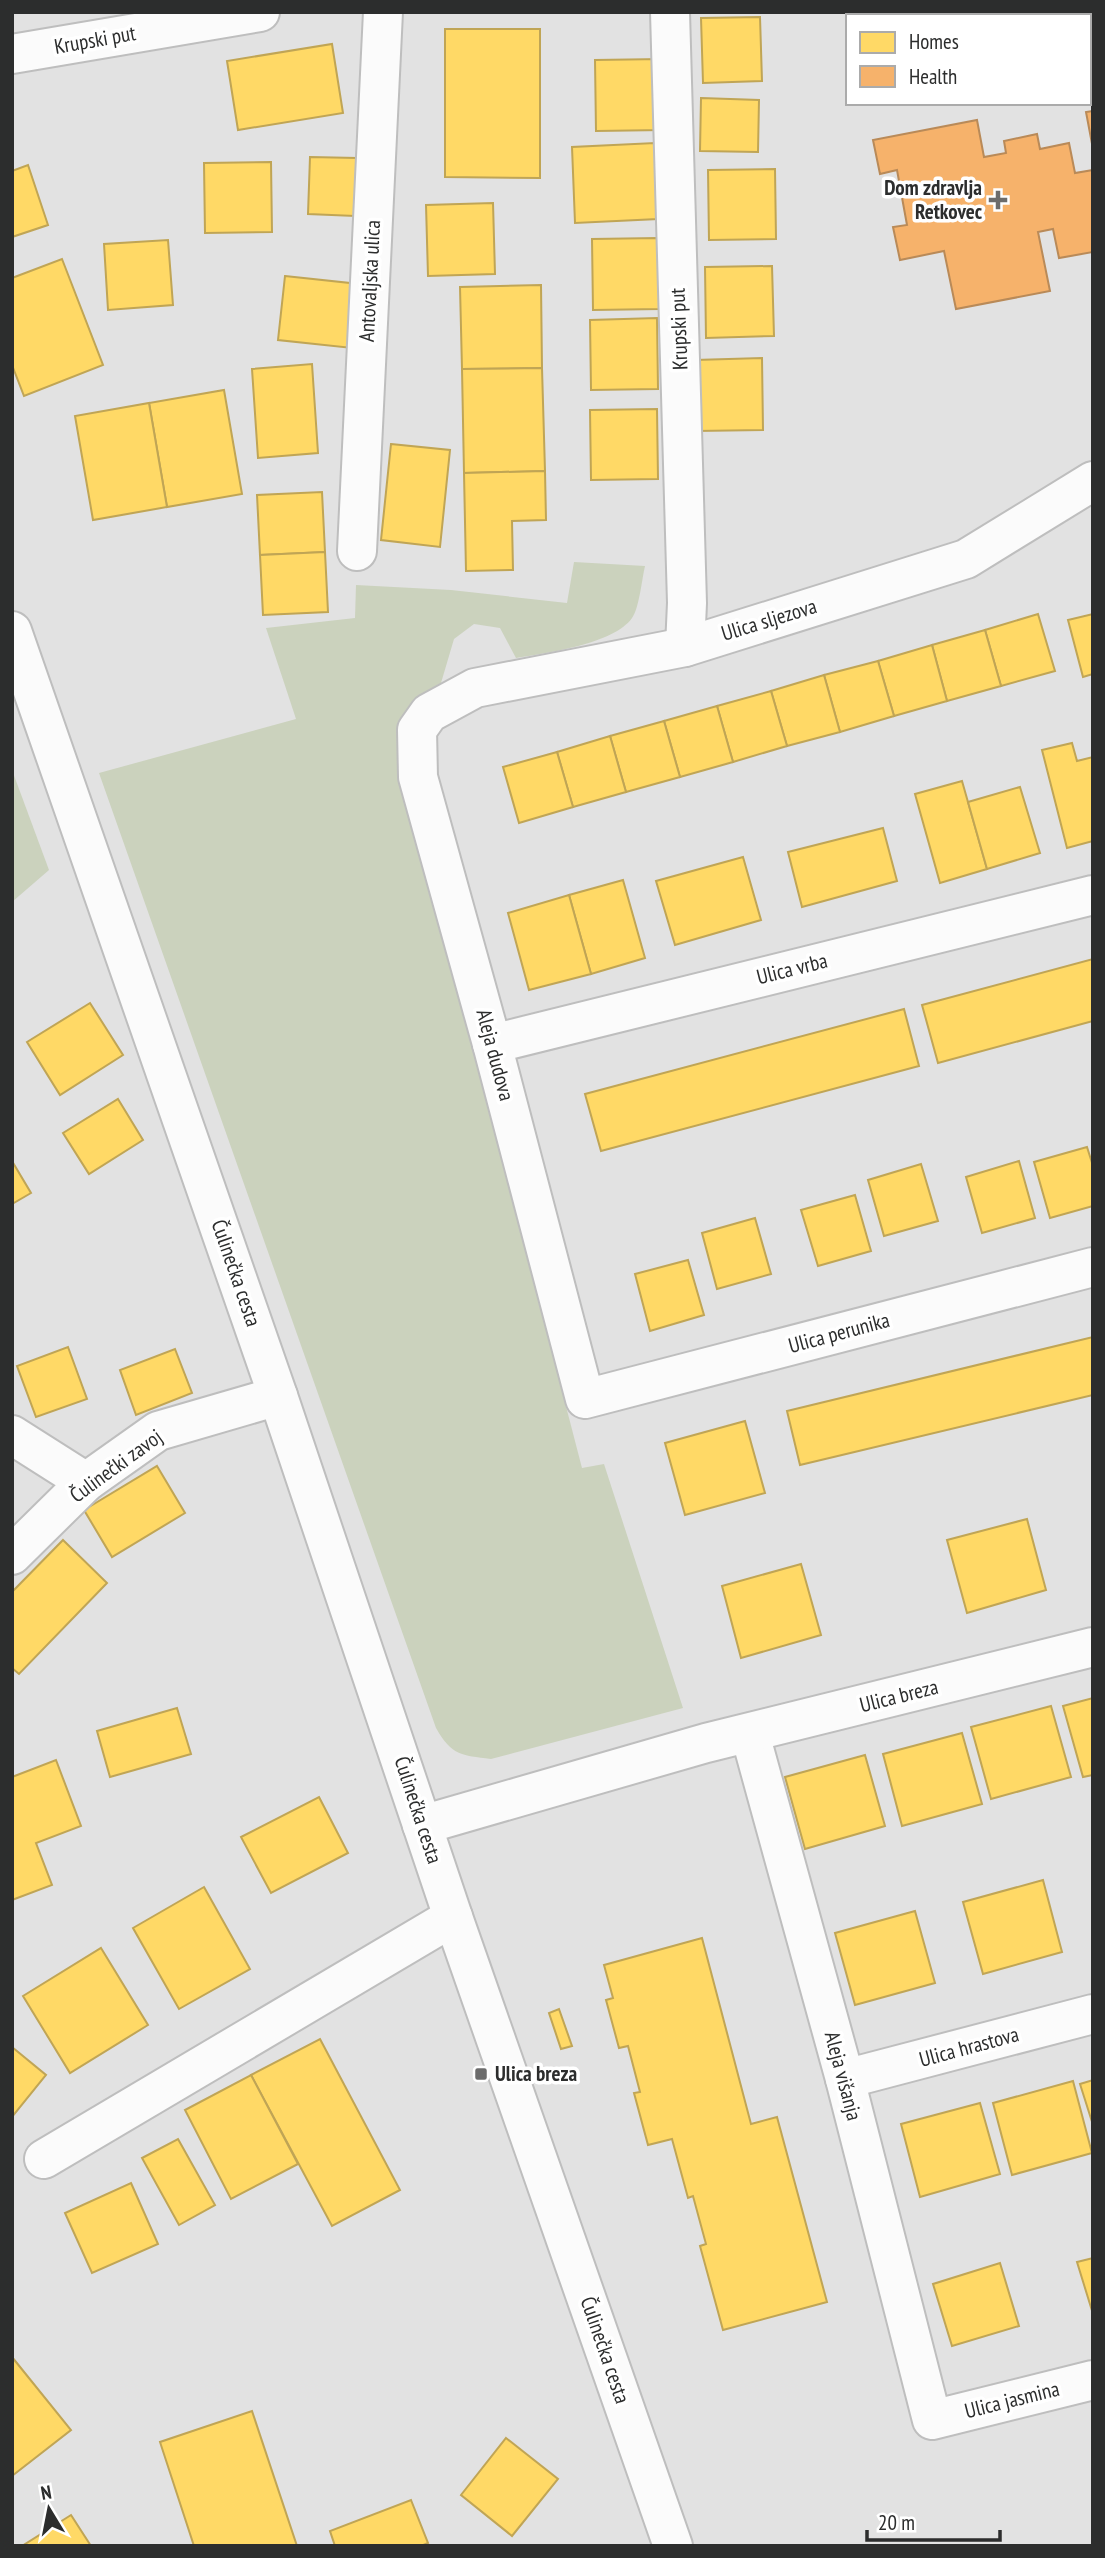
<svg xmlns="http://www.w3.org/2000/svg" width="1105" height="2558" font-family="'PT Sans Narrow',sans-serif">
<style>
.green{fill:#cbd2bd}
.homes{fill:#ffd966;stroke:#c0a555;stroke-width:2}
.health{fill:#f6b26b;stroke:#b98a58;stroke-width:2}
.lines{fill:none;stroke-linecap:round;stroke-linejoin:round}
.street-casing{stroke:#bebebe;stroke-width:42}
.secondary-casing{stroke:#bebebe;stroke-width:42}
.street{stroke:#fbfbfb;stroke-width:38}
.secondary{stroke:#fbfbfb;stroke-width:38}
.poi-dot{fill:#6c6c6c;stroke:#fff;stroke-width:2.5}
.labels{text-anchor:middle;stroke-width:7;stroke-linejoin:round;paint-order:stroke}
.street-label{font-size:21px;fill:#2c2d2d;stroke:#fff}
.poi-label{font-size:21px;font-weight:bold;fill:#2c2d2d;stroke:#fff;text-anchor:end}
</style>
<rect width="100%" height="100%" fill="#e2e2e2"/>
<g class="green">
<path d="M 574,562 L 645,566 C 642,579 639,609 632,618 C 614,644 546,653 516,658 L 500,628 L 474,624 L 454,639 L 441,683 L 411,705 L 397,739 L 399,762 L 582,1468 L 604,1464 L 683,1708 L 491,1759 C 461,1755 452,1756 436,1728 L 99,773 L 296,719 L 266,628 L 355,618 L 356,585 L 451,590 L 567,603 Z"/>
<polygon points="12,770 49,870 12,902"/>
</g>
<g class="homes">
<polygon points="760,17 762,81 703,83 701,18"/>
<polygon points="445,29 540,29 540,178 445,177"/>
<polygon points="332,44 343,113 238,130 227,61"/>
<polygon points="662,59 663,130 596,131 595,60"/>
<polygon points="701,98 759,100 758,152 700,151"/>
<polygon points="655,143 658,219 575,223 572,147"/>
<polygon points="310,157 357,158 355,216 308,214"/>
<polygon points="271,162 272,232 205,233 204,163"/>
<polygon points="28,165 48,225 12,237 12,171"/>
<polygon points="775,169 776,239 709,240 708,170"/>
<polygon points="493,203 495,274 428,276 426,205"/>
<polygon points="658,238 660,309 593,310 592,239"/>
<polygon points="168,240 173,305 108,310 104,244"/>
<polygon points="62,259 103,365 24,396 12,365 12,278"/>
<polygon points="772,266 774,336 706,338 705,267"/>
<polygon points="285,276 359,284 352,348 278,340"/>
<polygon points="541,285 542,368 462,369 460,287"/>
<polygon points="657,318 658,389 591,390 590,320"/>
<polygon points="762,358 763,430 696,431 695,360"/>
<polygon points="312,364 318,453 258,458 252,369"/>
<polygon points="542,368 545,471 464,473 462,369"/>
<polygon points="224,390 242,494 167,507 149,403"/>
<polygon points="149,403 167,507 93,520 75,416"/>
<polygon points="657,409 658,479 591,480 590,410"/>
<polygon points="391,444 450,450 440,547 381,540"/>
<polygon points="545,471 546,520 512,521 513,570 466,571 464,473"/>
<polygon points="322,492 325,552 260,555 257,495"/>
<polygon points="325,552 328,612 263,615 260,555"/>
<polygon points="1038,614 1055,671 1001,686 985,630"/>
<polygon points="1093,614 1093,674 1083,677 1068,620"/>
<polygon points="985,630 1001,686 947,701 932,645"/>
<polygon points="932,645 947,701 894,716 878,661"/>
<polygon points="878,661 894,716 840,732 824,675"/>
<polygon points="824,675 840,732 787,746 771,691"/>
<polygon points="771,691 787,746 733,762 717,706"/>
<polygon points="717,706 733,762 680,777 664,721"/>
<polygon points="664,721 680,777 626,792 610,736"/>
<polygon points="610,736 626,792 573,807 557,752"/>
<polygon points="1072,743 1077,761 1093,757 1093,841 1067,848 1042,750"/>
<polygon points="557,752 573,807 519,823 503,767"/>
<polygon points="962,781 987,869 940,883 915,794"/>
<polygon points="1020,787 1040,853 987,869 968,802"/>
<polygon points="883,828 897,881 802,907 788,852"/>
<polygon points="743,857 761,920 675,945 656,881"/>
<polygon points="623,880 645,958 591,974 569,895"/>
<polygon points="569,895 591,974 529,990 508,913"/>
<polygon points="1093,959 1093,1021 938,1063 922,1005"/>
<polygon points="90,1003 123,1055 60,1095 27,1042"/>
<polygon points="904,1009 919,1066 601,1151 585,1094"/>
<polygon points="118,1099 143,1140 89,1174 63,1133"/>
<polygon points="1087,1147 1093,1166 1093,1206 1050,1218 1034,1162"/>
<polygon points="12,1161 31,1193 12,1204"/>
<polygon points="1019,1161 1035,1218 982,1233 966,1177"/>
<polygon points="921,1164 938,1221 884,1236 868,1180"/>
<polygon points="855,1195 871,1251 818,1266 801,1210"/>
<polygon points="755,1218 771,1274 717,1289 702,1233"/>
<polygon points="688,1260 704,1315 650,1331 635,1274"/>
<polygon points="1093,1337 1093,1395 800,1465 787,1411"/>
<polygon points="68,1347 87,1399 36,1417 17,1366"/>
<polygon points="175,1349 192,1393 136,1415 120,1370"/>
<polygon points="745,1421 765,1493 685,1515 665,1443"/>
<polygon points="157,1466 185,1513 112,1557 84,1510"/>
<polygon points="1027,1519 1046,1590 967,1613 947,1540"/>
<polygon points="63,1540 107,1583 19,1674 12,1668 12,1592"/>
<polygon points="801,1564 821,1635 741,1658 722,1586"/>
<polygon points="1093,1698 1093,1775 1083,1777 1063,1706"/>
<polygon points="1051,1706 1071,1777 991,1799 971,1727"/>
<polygon points="177,1708 191,1754 110,1777 97,1731"/>
<polygon points="962,1733 982,1804 902,1826 883,1754"/>
<polygon points="865,1755 885,1826 805,1849 785,1777"/>
<polygon points="56,1760 81,1826 36,1843 52,1885 12,1900 12,1777"/>
<polygon points="319,1797 348,1853 271,1893 241,1837"/>
<polygon points="1043,1880 1062,1952 983,1974 963,1902"/>
<polygon points="204,1887 250,1969 179,2009 133,1928"/>
<polygon points="915,1911 935,1983 855,2005 835,1933"/>
<polygon points="702,1938 751,2124 777,2117 827,2302 723,2330 700,2246 706,2244 693,2196 688,2198 672,2139 648,2145 634,2093 640,2092 628,2046 619,2048 606,2000 613,1998 604,1965"/>
<polygon points="101,1948 148,2025 70,2073 23,1996"/>
<polygon points="559,2009 572,2046 561,2049 549,2013"/>
<polygon points="320,2039 400,2190 332,2226 251,2075"/>
<polygon points="12,2047 46,2075 12,2117"/>
<polygon points="251,2075 298,2164 231,2199 185,2110"/>
<polygon points="1093,2080 1093,2125 1080,2084"/>
<polygon points="1073,2081 1092,2153 1012,2175 993,2103"/>
<polygon points="980,2103 1000,2174 920,2197 901,2124"/>
<polygon points="178,2139 215,2205 179,2225 142,2158"/>
<polygon points="131,2183 158,2244 92,2273 65,2213"/>
<polygon points="1093,2258 1093,2314 1077,2262"/>
<polygon points="1000,2263 1019,2326 952,2346 933,2284"/>
<polygon points="12,2357 71,2430 12,2476"/>
<polygon points="252,2411 297,2546 194,2546 160,2442"/>
<polygon points="506,2438 558,2479 512,2536 461,2495"/>
<polygon points="411,2500 428,2543 421,2546 335,2546 330,2531"/>
<polygon points="71,2515 91,2546 22,2546"/>
</g>
<g class="health">
<polygon points="1093,111 1093,149 1086,112"/>
<polygon points="977,120 984,157 1006,153 1004,141 1037,134 1040,149 1069,143 1075,173 1093,170 1093,252 1059,258 1053,229 1038,232 1050,291 956,309 944,251 900,260 893,227 907,225 897,170 880,174 873,140"/>
</g>
<g class="lines">
<defs>
<g id="street">
<polyline points="670,12 687,603 685,647"/>
<polyline points="12,54 260,12"/>
<polyline points="1093,481 966,559 685,647 475,688 429,713 417,730 418,777 492,1044 585,1399 1093,1267"/>
<polyline points="357,551 383,12"/>
<polyline points="492,1044 1093,895"/>
<polyline points="12,1435 86,1482"/>
<polyline points="12,1555 86,1482 158,1431 278,1396"/>
<polyline points="750,1734 845,2079 932,2420 1093,2380"/>
<polyline points="422,1825 706,1743 1093,1647"/>
<polyline points="845,2079 1093,2014"/>
<polyline points="44,2159 453,1917"/>
</g>
<polyline id="secondary" points="12,631 278,1396 453,1917 673,2546"/>
</defs>
<use href="#street" class="street-casing"/>
<use href="#secondary" class="secondary-casing"/>
<use href="#street" class="street"/>
<use href="#secondary" class="secondary"/>
</g>
<g class="poi-dot">
<path d="M994.5 189.5h7v7h7v7h-7v7h-7v-7h-7v-7h7z"/>
<rect x="474" y="2067" width="14" height="14" rx="3.5"/>
</g>
<g class="labels">
<g class="street-label">
<text transform="translate(95 40) rotate(-10)" y="7">Krupski put</text>
<text transform="translate(370 281) rotate(-87)" y="7">Antovaljska ulica</text>
<text transform="translate(679 329) rotate(-92)" y="7">Krupski put</text>
<text transform="translate(769 620) rotate(-17)" y="7">Ulica sljezova</text>
<text transform="translate(792 969) rotate(-14)" y="7">Ulica vrba</text>
<text transform="translate(495 1055) rotate(75)" y="7">Aleja dudova</text>
<text transform="translate(236 1273) rotate(71)" y="7">Čulinečka cesta</text>
<text transform="translate(839 1333) rotate(-15)" y="7">Ulica perunika</text>
<text transform="translate(116 1466) rotate(-36)" y="7">Čulinečki zavoj</text>
<text transform="translate(899 1696) rotate(-14)" y="7">Ulica breza</text>
<text transform="translate(418 1810) rotate(72)" y="7">Čulinečka cesta</text>
<text transform="translate(969 2047) rotate(-15)" y="7">Ulica hrastova</text>
<text transform="translate(843 2076) rotate(75)" y="7">Aleja višanja</text>
<text transform="translate(605 2350) rotate(71)" y="7">Čulinečka cesta</text>
<text transform="translate(1012 2400) rotate(-14)" y="7">Ulica jasmina</text>
</g>
<g class="poi-label">
<text x="982" y="195">Dom zdravlja<tspan x="982" dy="24">Retkovec</tspan></text>
<text x="495" y="2081" text-anchor="start">Ulica breza</text>
</g>
</g>
<rect width="1105" height="2558" fill="none" stroke="#2c2d2d" stroke-width="28"/>
<rect x="846" y="14" width="245" height="91" fill="#ffffff" stroke="#ababab" stroke-width="2"/>
<rect x="860" y="32" width="35" height="21" fill="#ffd966" stroke="#ababab" stroke-width="2"/>
<text x="909" y="49" font-size="21" fill="#2c2d2d">Homes</text>
<rect x="860" y="66" width="35" height="21" fill="#f6b26b" stroke="#ababab" stroke-width="2"/>
<text x="909" y="84" font-size="21" fill="#2c2d2d">Health</text>
<g transform="translate(49 2509) rotate(350)" stroke="#ffffff" stroke-width="5" paint-order="stroke">
<path d="M0-5L12 26L0 18L-12 26Z" fill="#2c2d2d"/>
<text y="-10" font-size="19" font-weight="bold" text-anchor="middle" fill="#2c2d2d">N</text>
</g>
<path d="M867 2530v10h133v-10" fill="none" stroke="#2c2d2d" stroke-width="3.5"/>
<text x="878" y="2530" font-size="21" fill="#2c2d2d" stroke="#ffffff" stroke-width="5" paint-order="stroke">20 m</text>
</svg>
